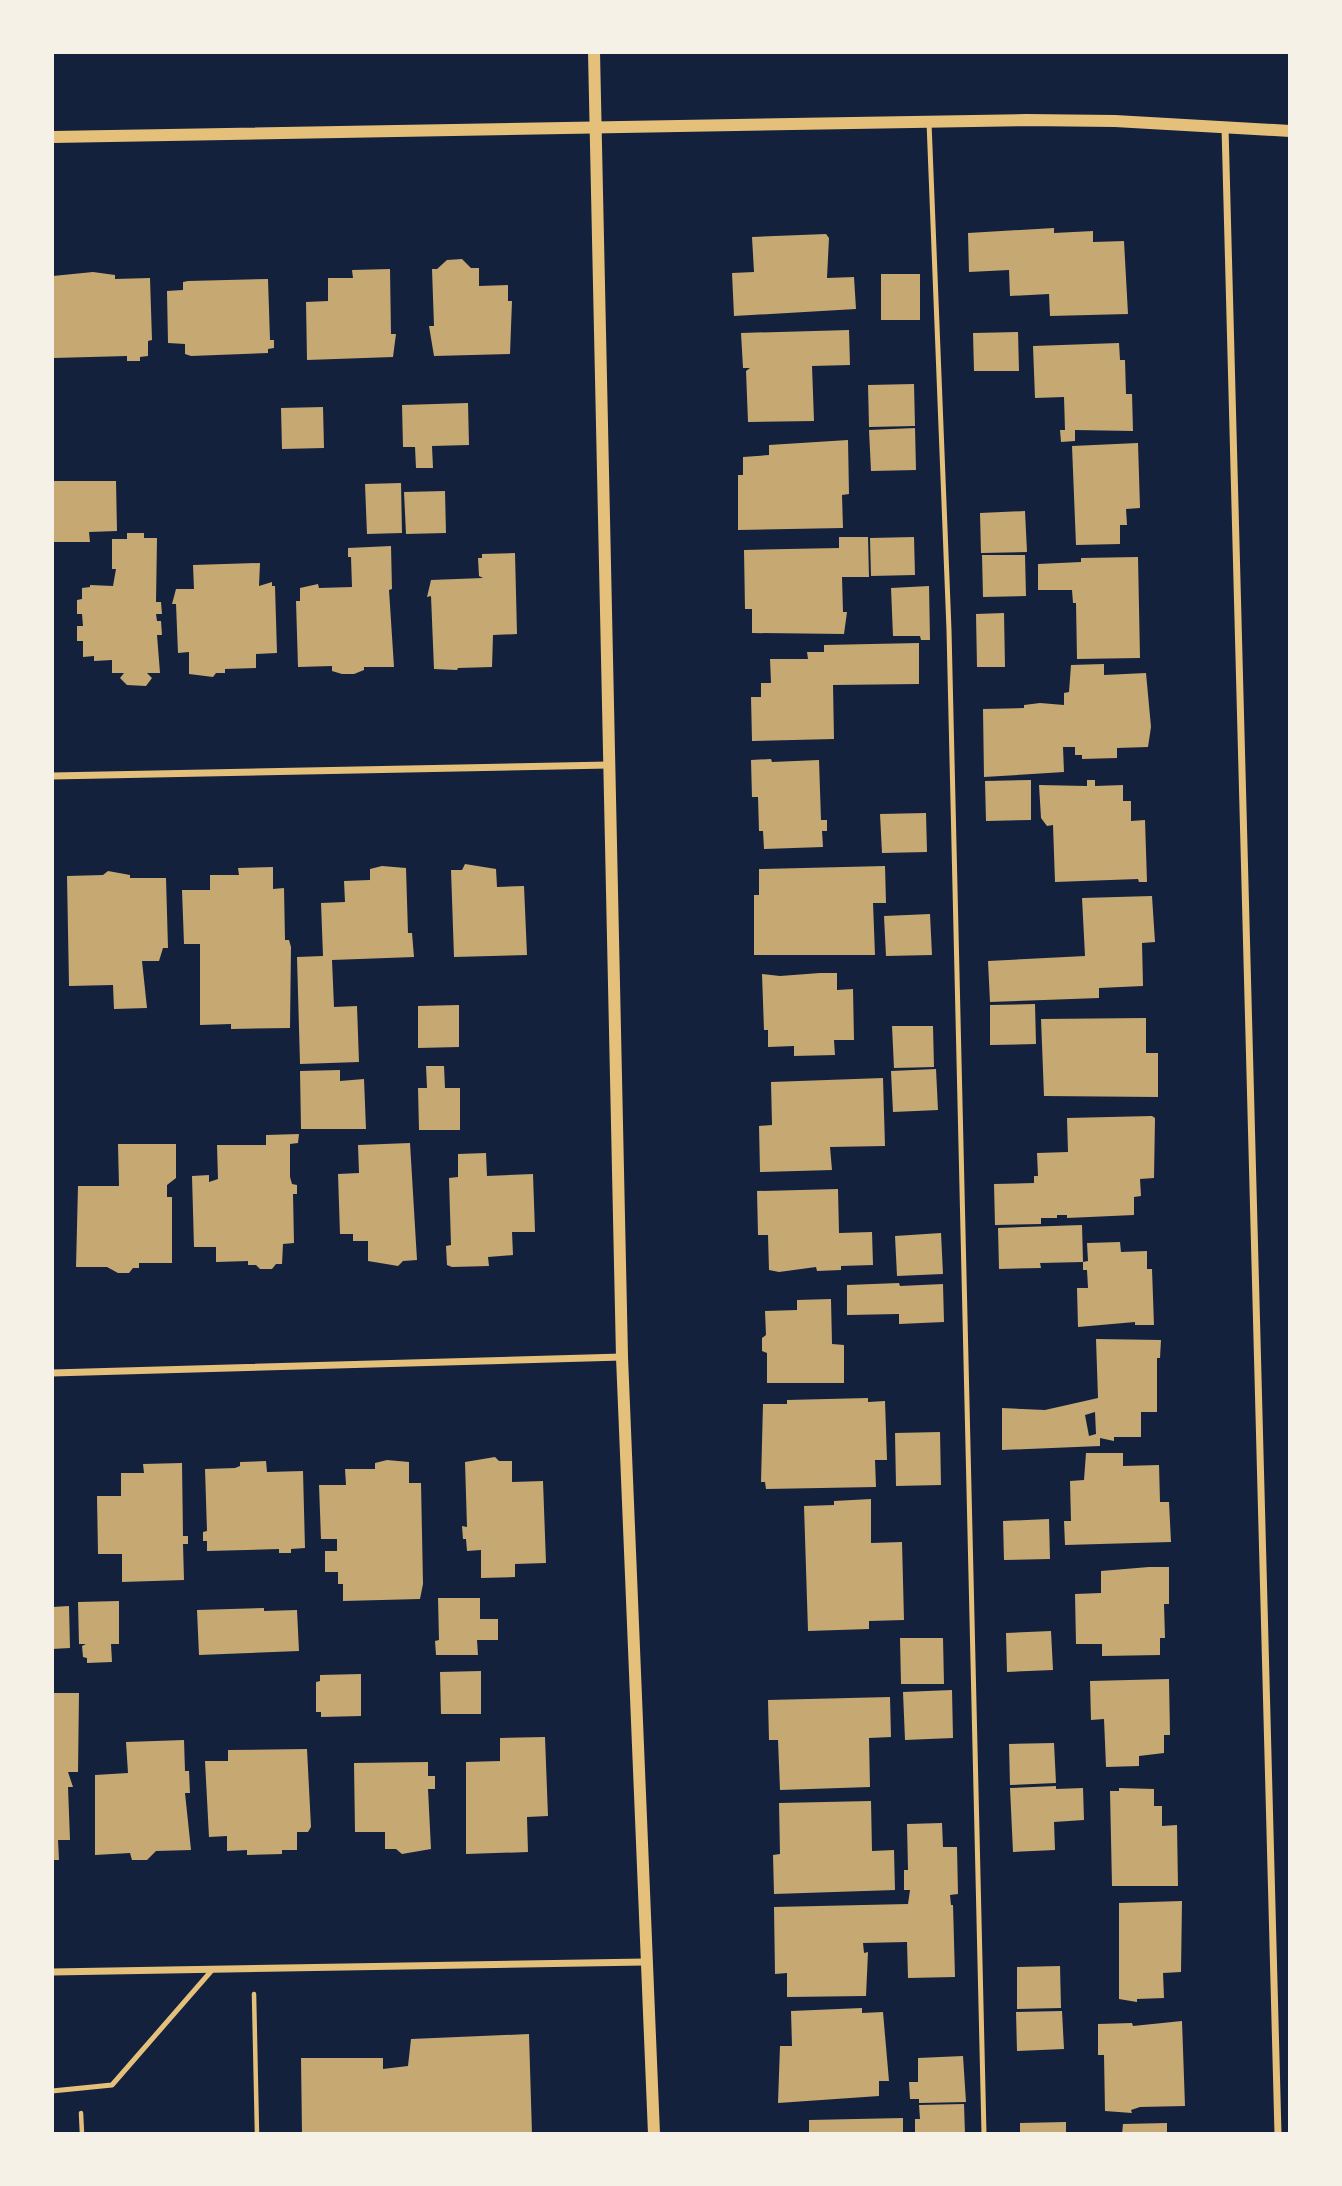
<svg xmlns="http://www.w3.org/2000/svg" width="1342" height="2186" font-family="'Nunito Sans',sans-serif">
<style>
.building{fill:#c6a872;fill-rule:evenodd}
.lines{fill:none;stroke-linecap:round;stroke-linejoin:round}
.path{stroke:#e5c07b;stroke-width:4.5}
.service{stroke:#e5c07b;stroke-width:5}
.minor{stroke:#e5c07b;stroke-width:7}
.tertiary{stroke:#e5c07b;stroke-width:12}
</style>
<rect width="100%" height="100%" fill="#14213d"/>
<g class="building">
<polygon points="1054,228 1054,233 1093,231 1093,242 1124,241 1128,314 1050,316 1049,294 1010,296 1009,270 969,272 968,233"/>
<polygon points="826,234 829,238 827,278 854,277 856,309 734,316 732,273 754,272 752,237"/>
<polygon points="462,259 471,268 479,268 479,286 508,285 508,301 512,301 510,354 434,356 429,326 434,326 432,269 437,269 447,260"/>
<polygon points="390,269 391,334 396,334 393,357 307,360 306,302 328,301 328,278 353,278 352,270"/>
<polygon points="93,272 115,275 115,279 150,278 152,340 148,341 148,356 140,357 140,361 127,361 127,356 54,358 53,276"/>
<rect x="881" y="274" width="39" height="46"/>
<polygon points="268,279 270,340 274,340 274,348 268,349 268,353 191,356 185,354 185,344 168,343 167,291 183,290 183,282 188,281"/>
<polygon points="849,330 850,365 812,366 814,421 748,422 746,371 750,368 743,368 741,333"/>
<polygon points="1018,332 1019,371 974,371 973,333"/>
<polygon points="1119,343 1120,360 1125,360 1126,394 1132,394 1133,431 1075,430 1075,441 1061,442 1060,430 1065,430 1064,397 1035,398 1033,346"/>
<polygon points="914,384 915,426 869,427 868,385"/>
<polygon points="468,403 469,445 432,446 433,468 416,468 415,447 403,447 402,405"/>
<polygon points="323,407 324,448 282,449 281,408"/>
<polygon points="915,428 916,470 871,471 869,430"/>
<polygon points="848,440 849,494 842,495 843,528 738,530 738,475 743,475 743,457 769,455 769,445"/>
<polygon points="1138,443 1140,508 1126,509 1127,525 1120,525 1120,544 1076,545 1072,446"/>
<polygon points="52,481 116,481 117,531 89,532 90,542 52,542"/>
<polygon points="401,483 402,533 367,534 365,484"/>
<polygon points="445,491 446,533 406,534 404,492"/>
<polygon points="1025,511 1027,552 981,553 980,513"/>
<polygon points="127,533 144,533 144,538 157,538 156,602 161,602 162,614 156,614 157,621 161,621 162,635 157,635 160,673 147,673 152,678 146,686 127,685 120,678 124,673 112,673 112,660 94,661 94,656 83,657 83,641 77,641 77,626 83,626 82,614 77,614 77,600 82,599 82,588 90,587 90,585 113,586 116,569 112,569 112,539 127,539"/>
<polygon points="839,537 868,537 869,577 842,577 843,612 847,612 844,634 752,633 752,609 745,609 744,550 839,548"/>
<polygon points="914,537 915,575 871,576 870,538"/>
<polygon points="391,546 392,589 389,590 394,667 364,667 364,670 354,674 342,674 332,671 332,666 298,667 296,601 300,601 300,588 318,584 319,588 352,587 351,557 348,557 348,548"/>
<polygon points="515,553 517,634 493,635 492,667 458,668 457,670 434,669 431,596 427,597 431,580 483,578 479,576 478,558 482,558 482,554"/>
<polygon points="982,555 1025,555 1026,596 983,597"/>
<polygon points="1138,557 1140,658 1077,659 1076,603 1073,603 1072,590 1038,590 1038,564 1081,562 1081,558"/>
<polygon points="260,563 259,586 272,582 272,586 275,586 277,653 256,654 256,668 225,669 225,673 216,673 213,677 189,674 189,652 178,653 176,604 172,604 176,589 194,589 193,565"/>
<polygon points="929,586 930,640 921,640 920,636 893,636 891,588"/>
<polygon points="1004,613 1005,667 977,667 976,614"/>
<polygon points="919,643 919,684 833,685 834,739 752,741 751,697 761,697 761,683 771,683 770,659 808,659 807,652 824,652 824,645"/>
<polygon points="1104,664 1104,675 1146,673 1151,727 1148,747 1117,748 1117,758 1082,759 1082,755 1075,755 1075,747 1063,747 1064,772 984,777 983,709 1024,708 1024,705 1040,703 1064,705 1064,693 1069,692 1071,665"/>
<polygon points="771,759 772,762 819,760 821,820 827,820 827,831 822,831 823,847 764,849 763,831 759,831 758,797 752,797 751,760"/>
<polygon points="1031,780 1031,820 986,821 985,781"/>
<polygon points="1087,780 1095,780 1095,786 1123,785 1123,801 1131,801 1131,821 1145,820 1147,882 1139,882 1138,879 1055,882 1053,825 1047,826 1041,818 1039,785 1087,786"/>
<polygon points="926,813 927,852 882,853 880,814"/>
<polygon points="465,864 496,869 497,887 524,886 527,955 454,957 451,870 462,870"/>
<polygon points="382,866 406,868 408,933 412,933 414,957 332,960 334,1007 357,1006 359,1062 300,1064 297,957 323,956 321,903 345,902 344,881 370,880 370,869"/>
<polygon points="885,866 886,903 873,903 875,955 754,955 754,895 759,895 759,869"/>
<polygon points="273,867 273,889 284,888 285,940 289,940 291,947 290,1028 231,1029 231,1024 200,1025 200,944 184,944 182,890 210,890 210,875 239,875 238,868"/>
<polygon points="108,871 130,875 130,878 166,878 168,948 163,948 159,961 142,961 147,1008 114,1009 113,985 69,986 67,876 103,875"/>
<polygon points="1152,896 1155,942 1142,943 1143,986 1099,988 1099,998 990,1002 988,961 1085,956 1082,898"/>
<polygon points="930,914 932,955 886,956 884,916"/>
<polygon points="820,973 837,973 837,990 853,989 854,1040 834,1040 835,1055 794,1056 794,1046 768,1047 768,1030 764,1030 762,974 780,976"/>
<polygon points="1035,1004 1036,1044 990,1045 990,1005"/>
<polygon points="459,1005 459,1047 418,1048 418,1006"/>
<polygon points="1146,1018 1146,1053 1158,1053 1158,1097 1044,1096 1041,1019"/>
<polygon points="892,1026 933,1026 934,1067 894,1068"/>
<polygon points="426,1066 444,1066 445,1088 460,1088 460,1130 419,1130 418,1088 427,1088"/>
<polygon points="936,1069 938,1110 893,1112 891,1071"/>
<polygon points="340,1070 340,1081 364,1079 366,1129 301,1129 300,1071"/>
<polygon points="883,1078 885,1146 830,1147 832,1170 760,1172 759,1126 772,1125 771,1082"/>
<polygon points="1152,1116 1155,1118 1154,1178 1140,1179 1141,1196 1134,1197 1134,1215 1067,1218 1067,1215 1057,1215 1057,1218 1041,1218 1041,1224 995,1225 994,1184 1034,1183 1034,1176 1038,1176 1037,1153 1068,1152 1067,1118"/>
<polygon points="299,1134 298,1143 290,1144 290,1177 292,1184 297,1185 297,1194 293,1194 294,1243 283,1244 282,1264 276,1264 272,1269 260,1269 256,1265 248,1265 248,1261 216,1262 216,1247 194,1247 192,1176 209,1175 209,1182 218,1179 217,1145 266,1145 266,1135"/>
<polygon points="410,1143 417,1260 403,1261 398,1266 368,1261 368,1241 353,1241 353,1234 340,1234 338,1174 359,1173 358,1145"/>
<polygon points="118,1144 176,1144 176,1178 167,1185 167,1197 172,1197 172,1263 139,1263 139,1268 133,1268 129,1273 118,1273 107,1267 76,1267 78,1186 119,1186"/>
<polygon points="486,1153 487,1176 533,1174 535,1232 512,1232 513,1255 488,1257 489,1266 452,1267 447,1265 446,1246 451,1245 449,1178 458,1177 458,1154"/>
<polygon points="838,1189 839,1233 872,1232 873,1265 841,1266 841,1270 817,1271 816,1267 779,1272 769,1270 768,1235 758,1235 757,1191"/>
<polygon points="1082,1225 1083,1262 1088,1261 1087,1243 1120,1242 1121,1252 1147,1251 1147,1269 1152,1269 1154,1325 1135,1325 1135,1322 1078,1327 1077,1288 1088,1288 1087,1270 1083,1270 1083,1262 1040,1263 1041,1268 999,1269 998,1228"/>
<polygon points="941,1233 943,1274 897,1276 895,1236"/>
<polygon points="899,1283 900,1286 943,1284 944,1322 899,1324 899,1314 847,1315 847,1285"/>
<polygon points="831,1299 832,1344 844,1345 844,1383 767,1383 767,1353 762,1351 762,1338 766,1335 765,1311 797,1310 797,1300"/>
<path d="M 1096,1339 L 1161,1340 L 1160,1358 L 1157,1358 L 1157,1412 L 1141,1412 L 1141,1437 L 1114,1437 L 1114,1441 L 1100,1438 L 1100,1446 L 1002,1450 L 1002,1408 L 1045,1410 L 1098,1398 ZM 1095,1412 L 1096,1434 L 1089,1436 L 1085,1415 Z"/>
<polygon points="868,1398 868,1402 885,1401 887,1460 875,1460 876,1487 766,1489 765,1482 761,1482 763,1404 787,1404 787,1400"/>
<polygon points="940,1432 941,1485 896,1486 895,1433"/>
<polygon points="1086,1453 1123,1453 1123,1466 1159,1465 1160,1502 1169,1502 1171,1542 1065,1545 1064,1521 1071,1521 1070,1481 1084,1480"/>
<polygon points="495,1457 499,1461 512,1461 512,1482 543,1481 546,1563 515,1564 515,1577 481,1578 481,1550 467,1551 466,1539 463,1539 462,1526 467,1527 465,1462"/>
<polygon points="387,1460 409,1462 409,1483 421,1483 423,1584 420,1599 343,1601 343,1584 338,1584 338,1572 325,1572 325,1551 337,1551 337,1539 321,1539 319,1485 346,1485 345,1469 375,1469 375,1463"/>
<polygon points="266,1461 267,1472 303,1471 305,1548 291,1549 291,1553 279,1553 279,1549 207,1551 207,1541 203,1541 203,1532 207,1531 205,1469 235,1468 240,1466 240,1462"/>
<polygon points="182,1463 183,1536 188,1536 188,1544 183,1544 184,1580 122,1582 122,1554 98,1554 97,1496 121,1496 121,1473 144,1473 143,1464"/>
<polygon points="871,1499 871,1543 902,1542 904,1620 869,1621 869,1629 808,1631 804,1506 834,1505 834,1501"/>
<polygon points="1049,1519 1050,1559 1004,1560 1003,1521"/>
<polygon points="1149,1567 1169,1567 1169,1604 1164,1604 1165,1638 1160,1638 1160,1655 1102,1656 1102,1644 1076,1644 1075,1594 1101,1593 1101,1571"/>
<polygon points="438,1598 480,1598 480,1619 498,1619 498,1640 477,1640 478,1655 436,1655 435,1641 439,1640"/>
<polygon points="119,1601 119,1644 111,1644 112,1662 87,1663 87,1658 83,1657 82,1646 86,1644 79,1644 78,1602"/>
<polygon points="69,1606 70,1648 52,1649 52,1607"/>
<polygon points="264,1608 264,1611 297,1610 299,1651 199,1655 197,1610"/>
<polygon points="1051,1631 1053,1670 1007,1672 1006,1633"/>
<polygon points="900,1638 943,1638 944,1684 901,1684"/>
<polygon points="481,1671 481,1714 441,1714 440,1672"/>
<polygon points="361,1674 361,1716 321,1717 321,1712 316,1712 316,1682 320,1681 320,1675"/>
<polygon points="1169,1679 1170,1735 1164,1735 1164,1753 1139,1756 1139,1766 1106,1767 1104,1719 1091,1720 1090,1681"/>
<polygon points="952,1690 953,1738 905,1740 903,1692"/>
<polygon points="54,1693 79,1693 78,1772 68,1772 73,1787 68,1787 70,1840 58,1840 59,1860 52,1860"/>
<polygon points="890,1697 891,1737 869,1738 870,1787 780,1790 778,1740 769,1740 768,1700"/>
<polygon points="545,1737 548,1816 527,1817 528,1852 466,1854 466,1762 500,1761 500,1738"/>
<polygon points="184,1740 185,1771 189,1771 190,1793 185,1793 191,1850 156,1851 147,1860 132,1860 130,1853 95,1855 95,1775 128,1773 126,1742"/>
<polygon points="1054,1743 1056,1783 1010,1785 1009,1744"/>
<polygon points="307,1749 311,1827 308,1832 297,1832 297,1850 282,1850 282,1854 247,1855 247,1850 227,1851 227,1836 209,1837 205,1761 228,1761 228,1750"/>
<polygon points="428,1762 428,1776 435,1776 435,1789 428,1789 431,1849 402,1854 396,1849 385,1849 385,1832 355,1832 354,1763"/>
<polygon points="1056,1786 1056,1789 1083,1788 1084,1820 1054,1822 1055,1850 1013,1852 1010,1788"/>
<polygon points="1119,1788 1154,1789 1154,1806 1162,1806 1162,1826 1177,1825 1178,1886 1112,1886 1110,1791 1119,1791"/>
<polygon points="871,1801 872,1851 894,1850 895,1890 774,1894 773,1855 780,1854 779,1803"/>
<polygon points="942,1823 943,1847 957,1847 958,1894 950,1895 951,1905 953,1905 955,1977 908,1978 907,1942 863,1943 864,1953 868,1952 866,1996 787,1997 787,1973 775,1974 774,1907 908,1904 910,1890 904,1890 904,1870 908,1870 907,1824"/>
<polygon points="1182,1901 1181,1972 1163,1973 1164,1998 1137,1999 1137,2002 1119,1999 1119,1903"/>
<polygon points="1060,1966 1061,2008 1017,2009 1017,1967"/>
<polygon points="862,2008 862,2013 883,2012 889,2081 879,2081 879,2096 778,2103 780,2046 792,2046 791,2011"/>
<polygon points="1062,2011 1064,2049 1017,2051 1016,2012"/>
<polygon points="1182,2021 1185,2106 1140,2107 1131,2110 1132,2113 1105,2111 1104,2055 1098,2055 1098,2024 1132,2023 1133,2026"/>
<polygon points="529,2034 532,2134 302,2134 301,2058 383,2058 383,2069 408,2066 411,2039"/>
<polygon points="963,2056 966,2102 919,2103 919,2099 910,2099 909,2082 918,2082 918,2058"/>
<polygon points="964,2104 965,2134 915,2134 915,2119 920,2119 919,2105"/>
<polygon points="903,2118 903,2134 809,2134 809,2120"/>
<polygon points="1066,2122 1066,2134 1020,2134 1020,2123"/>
<polygon points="1167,2123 1167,2134 1122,2134 1123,2124"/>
</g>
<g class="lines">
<g class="path">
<polyline points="254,1994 257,2134"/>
<polyline points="81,2113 82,2134"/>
</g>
<g class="service">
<polyline points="929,122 949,630 984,2134"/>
<polyline points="52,2091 112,2085 213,1969"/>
</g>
<g class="minor">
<polyline points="1225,127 1278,2134"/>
<polyline points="52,776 608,765"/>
<polyline points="52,1373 622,1357"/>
<polyline points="52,1972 645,1962"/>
</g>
<g class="tertiary">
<polyline points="594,52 622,1357 654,2134"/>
<polyline points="52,137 1026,120 1115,121 1290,131"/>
</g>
</g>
<rect width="1342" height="2186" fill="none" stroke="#f6f1e7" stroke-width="108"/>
</svg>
